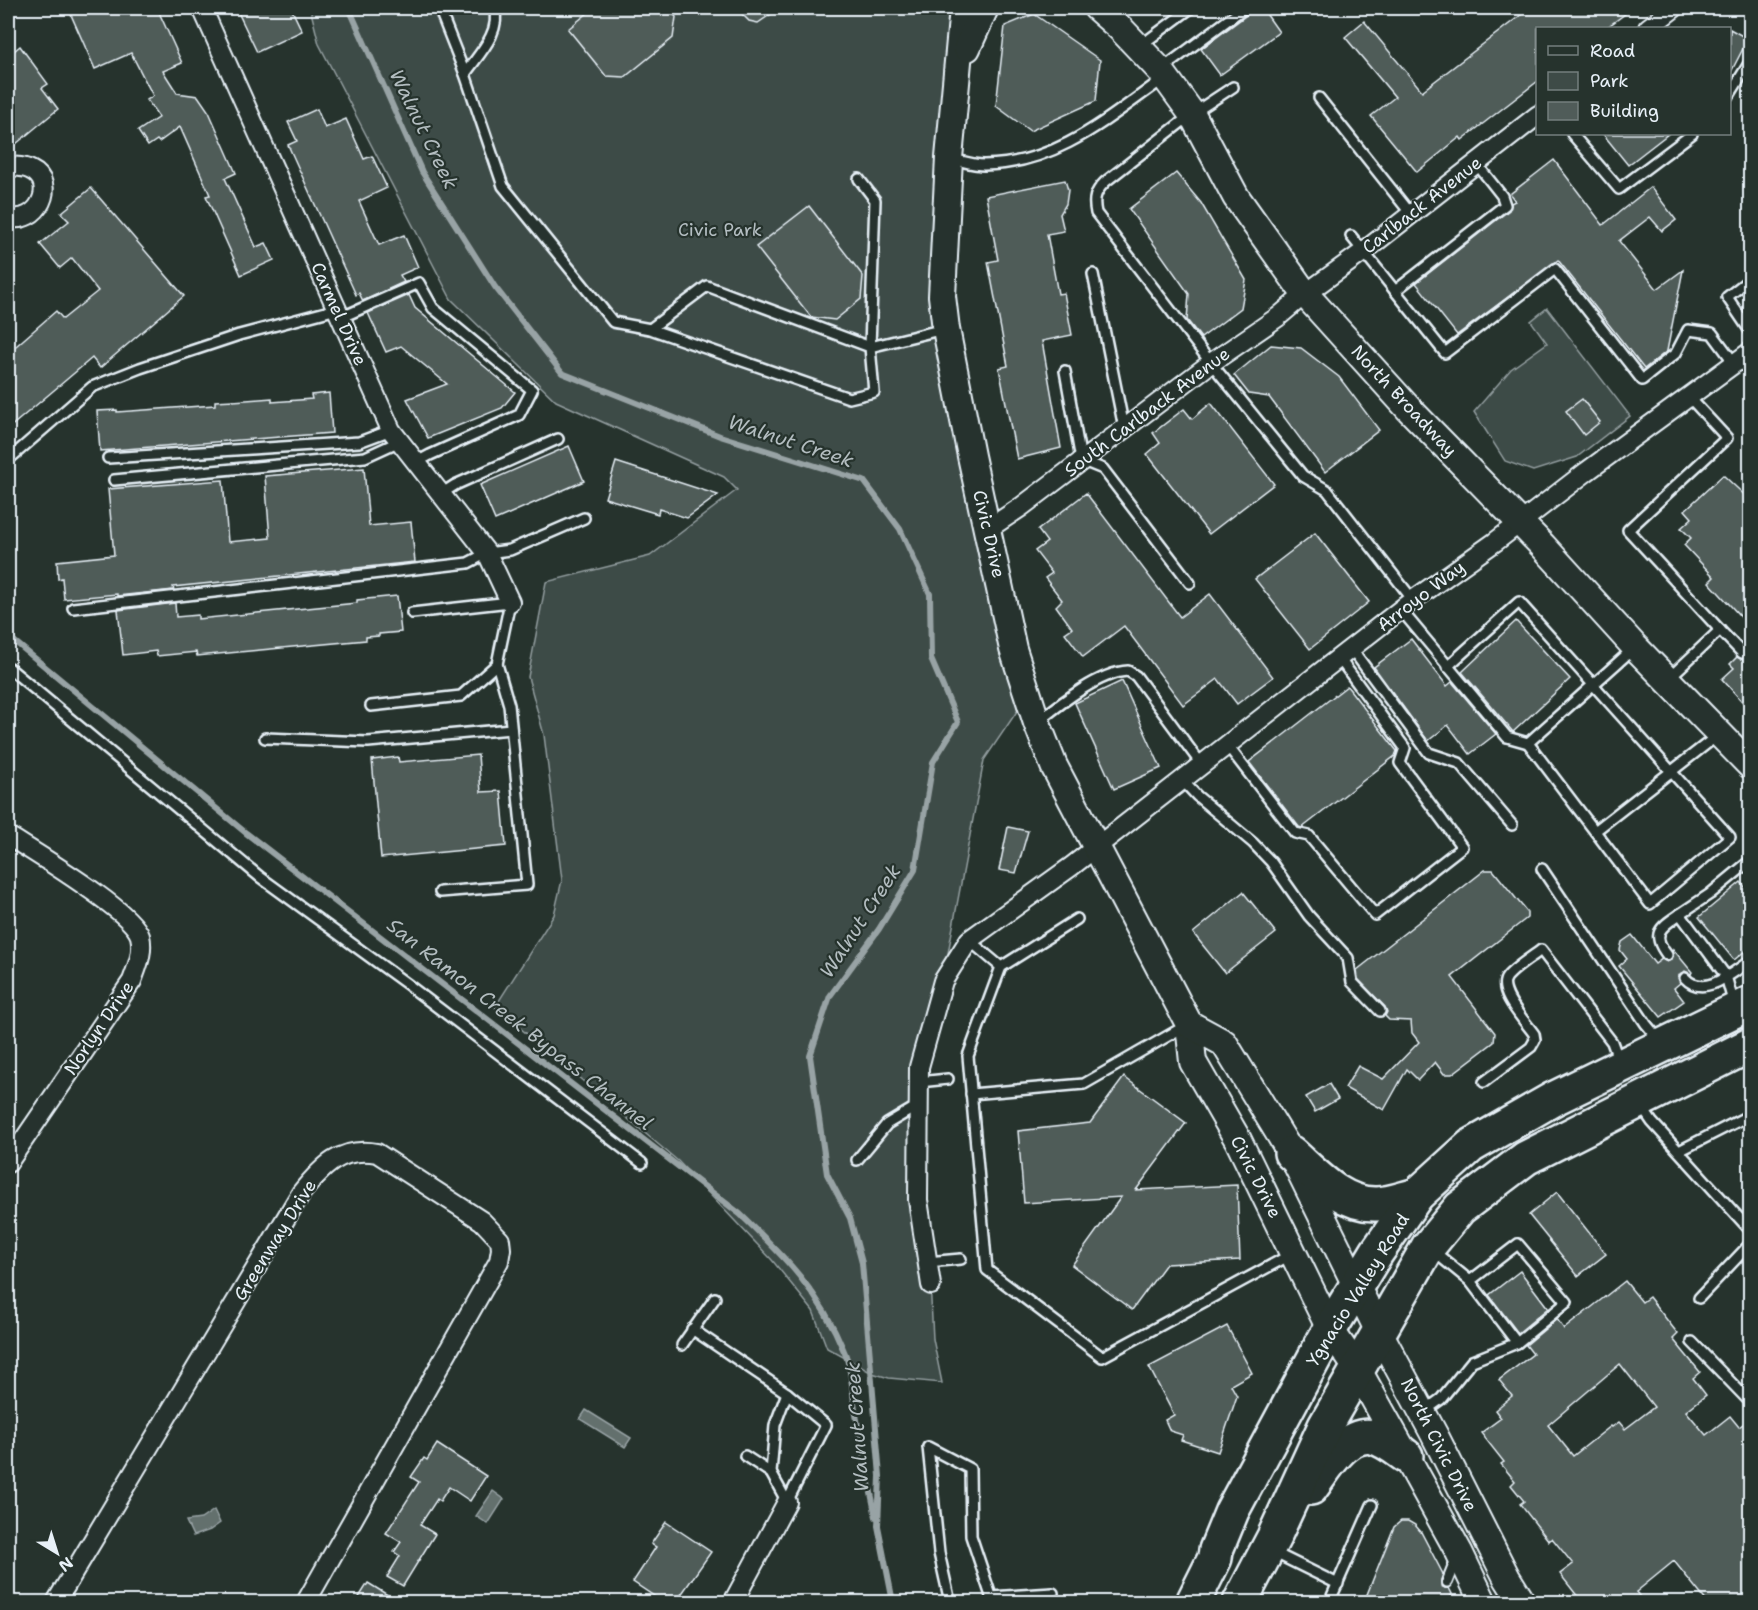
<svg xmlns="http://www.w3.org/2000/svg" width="1758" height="1610" font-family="'Shantell Sans',sans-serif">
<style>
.green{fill:#3e4b47;stroke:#939ea0;stroke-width:1.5}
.water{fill:#636f6d;stroke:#98a3a5;stroke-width:1.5}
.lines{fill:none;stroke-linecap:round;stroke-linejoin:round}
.stream{stroke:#98a3a5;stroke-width:6}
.building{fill:#505c59;stroke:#e8f1f8;stroke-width:1.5;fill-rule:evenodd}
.lane-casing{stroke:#e8f1f8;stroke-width:14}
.street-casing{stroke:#e8f1f8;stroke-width:22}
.secondary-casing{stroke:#e8f1f8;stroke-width:30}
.highway-casing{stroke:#e8f1f8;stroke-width:38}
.lane{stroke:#26332d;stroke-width:9}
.street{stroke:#26332d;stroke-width:18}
.secondary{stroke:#26332d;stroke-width:26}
.highway{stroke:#26332d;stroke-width:33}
.labels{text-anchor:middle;stroke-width:4.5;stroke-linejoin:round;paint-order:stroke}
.street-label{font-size:18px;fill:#e8f1f8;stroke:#26332d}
.park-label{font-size:18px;fill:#b5bfc3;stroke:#26332d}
.water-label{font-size:20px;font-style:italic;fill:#b3bdc0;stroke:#26332d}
</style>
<rect width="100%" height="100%" fill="#26332d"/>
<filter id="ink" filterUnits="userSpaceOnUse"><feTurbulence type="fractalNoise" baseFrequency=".0167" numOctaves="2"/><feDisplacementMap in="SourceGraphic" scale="12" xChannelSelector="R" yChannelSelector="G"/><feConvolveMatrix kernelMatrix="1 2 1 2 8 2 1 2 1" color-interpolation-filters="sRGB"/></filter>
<g filter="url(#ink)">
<g class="green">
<polygon points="310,8 963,8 942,296 1028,695 984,760 943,980 919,1067 933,1339 942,1383 889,1378 872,1373 827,1348 813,1311 772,1260 678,1161 495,1007 554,915 562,880 544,735 528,677 546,582 650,556 737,490 724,477 556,401 451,299 319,44"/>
<polygon points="1547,308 1630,416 1577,457 1533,471 1505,461 1474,412 1511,369 1547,343 1531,321"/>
</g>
<g class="water">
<polygon points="586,1410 631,1438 625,1447 580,1419"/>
<polygon points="493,1491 504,1499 488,1524 476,1516"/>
<polygon points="214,1510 220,1523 210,1530 193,1536 186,1521 201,1519"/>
</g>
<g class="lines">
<g class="stream">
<polyline points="349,8 422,172 495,287 562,373 720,436 864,481 900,529 930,594 931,659 958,722 933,762 915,870 879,929 830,996 810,1056 827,1174 850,1218 862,1263 880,1476 878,1526 893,1602"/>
<path d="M 8,636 L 246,833 L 740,1214 C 785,1257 820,1292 844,1351 C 852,1368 852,1391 855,1409 C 861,1445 868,1481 876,1517"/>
</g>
</g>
<g class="building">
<polygon points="68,8 157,8 182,63 163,71 177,93 198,96 209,112 236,173 225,178 256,247 266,243 274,260 241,275 206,196 210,195 180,127 159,142 157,140 148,146 138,131 159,117 147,100 153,96 131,53 95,69"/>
<polygon points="236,8 291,8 302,31 257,52"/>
<polygon points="594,8 668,8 676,17 673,38 625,77 606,76 568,29"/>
<polygon points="736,8 780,8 758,23 749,21"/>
<polygon points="1256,8 1262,8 1279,32 1220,75 1201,49"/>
<polygon points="1530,8 1633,8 1606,28 1538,28 1538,81 1462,140 1460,137 1417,172 1371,116 1395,97 1345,37 1364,21 1422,91"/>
<polygon points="1034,14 1100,60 1096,101 1030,131 996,106 1005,26"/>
<polygon points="1730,29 1748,39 1730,74"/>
<polygon points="20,46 48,84 42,88 58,109 16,144 8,132 8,56"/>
<polygon points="317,109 325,128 346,119 364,159 372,156 387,188 359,201 379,245 404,235 418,267 400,275 404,282 363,301 359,293 356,295 288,145 297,141 288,122"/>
<polygon points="1603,134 1668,134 1628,165"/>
<polygon points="1554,160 1603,225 1651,187 1676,220 1662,231 1650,217 1619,241 1657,289 1683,270 1667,351 1644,369 1558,260 1457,335 1416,283 1509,210 1511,203 1515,201 1510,194"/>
<polygon points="1176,173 1201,203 1246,280 1241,308 1201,338 1187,320 1189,294 1129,209"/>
<polygon points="1065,180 1068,190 1066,204 1060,214 1064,231 1047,234 1058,294 1064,293 1072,335 1042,341 1061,448 1017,459 999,368 1008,366 988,262 998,260 986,196"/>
<polygon points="91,188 184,296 100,368 92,358 8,429 8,353 56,311 63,319 98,291 72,258 60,268 40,244 69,221 61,213"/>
<polygon points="809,206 863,276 861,299 835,320 811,317 756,247"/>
<polygon points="409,295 415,308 515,392 502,408 428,438 407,399 447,384 401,346 386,352 368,313"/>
<polygon points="1271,345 1301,348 1339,377 1379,430 1325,472 1269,397 1249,394 1234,375"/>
<polygon points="329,393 332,433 100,451 97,411 117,410 117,412 215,405 215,401 233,400 233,401 272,398 272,402 312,399 311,395"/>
<polygon points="1582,399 1600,422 1584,435 1566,411"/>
<polygon points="1211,403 1274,484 1209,534 1147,454 1160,443 1153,433 1184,409 1192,419"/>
<polygon points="569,446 584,481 495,520 480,485"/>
<polygon points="616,462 718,495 687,518 659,509 658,514 605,498"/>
<polygon points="364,468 369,526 411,522 415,562 173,587 174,590 117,596 117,594 64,599 62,578 58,579 57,561 114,555 108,489 223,480 228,542 270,538 265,476"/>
<polygon points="1723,475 1750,500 1750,627 1709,582 1714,577 1684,545 1691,538 1681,528 1692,518 1685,510"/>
<polygon points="1086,493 1180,617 1210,594 1273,677 1237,704 1218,679 1183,705 1124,626 1083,657 1065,633 1072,628 1056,606 1062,600 1045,578 1052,573 1035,551 1047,542 1038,530"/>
<polygon points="1315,533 1369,602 1310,649 1255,579"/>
<polygon points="397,596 401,632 379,634 379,636 366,637 366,640 197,656 196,652 157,656 156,651 123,655 118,610 175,603 176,617 198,615 198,619 357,603 357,600"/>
<polygon points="1516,621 1570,679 1513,732 1462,672"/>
<polygon points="1411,639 1447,686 1452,682 1496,734 1470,754 1448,725 1428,741 1374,667"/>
<polygon points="1750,645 1750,710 1722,679 1734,668 1730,664 1737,657 1743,660 1747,657 1749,652 1747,648"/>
<polygon points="1122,681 1161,768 1114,789 1075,703"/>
<polygon points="1347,686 1397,751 1395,756 1302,828 1299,827 1249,762"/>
<polygon points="478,755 481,792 501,791 506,846 381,858 372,760 398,757 399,762"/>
<polygon points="1008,827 1028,831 1016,873 999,870"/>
<polygon points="1485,870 1493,870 1527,912 1527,918 1452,977 1495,1033 1494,1042 1452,1074 1444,1074 1435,1062 1418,1080 1407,1069 1384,1110 1345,1088 1358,1066 1383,1079 1419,1042 1412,1033 1411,1021 1389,1020 1385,1016 1387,1012 1385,1007 1358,979 1357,970"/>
<polygon points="1741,882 1750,893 1750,947 1734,960 1699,917"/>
<polygon points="1243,892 1276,933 1225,973 1193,933"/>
<polygon points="1632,935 1655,964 1662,959 1667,962 1671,960 1673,949 1692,972 1691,974 1685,971 1680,974 1678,978 1680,983 1674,988 1684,1001 1661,1017 1619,966 1627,959 1620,950 1622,942"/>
<polygon points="1124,1077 1186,1123 1136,1190 1237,1185 1240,1260 1166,1264 1132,1310 1072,1265 1121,1197 1024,1203 1018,1131 1090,1123"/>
<polygon points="1329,1084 1338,1099 1315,1112 1306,1097"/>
<polygon points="1557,1192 1606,1254 1578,1276 1529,1215"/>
<polygon points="1520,1271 1548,1308 1518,1333 1489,1295"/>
<path d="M 1625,1281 L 1642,1302 L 1649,1297 L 1678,1334 L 1673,1339 L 1700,1372 L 1693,1378 L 1706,1395 L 1686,1411 L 1706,1435 L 1730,1416 L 1739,1427 L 1750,1419 L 1750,1602 L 1707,1602 L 1674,1561 L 1636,1592 L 1644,1602 L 1582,1602 L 1560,1574 L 1573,1564 L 1552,1538 L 1549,1541 L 1520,1504 L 1524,1501 L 1511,1485 L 1515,1481 L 1501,1464 L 1504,1462 L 1481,1433 L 1501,1418 L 1495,1410 L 1512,1396 L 1499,1380 L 1533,1354 L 1526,1345 L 1557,1319 L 1564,1329 ZM 1620,1364 L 1654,1407 L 1625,1429 L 1619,1422 L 1612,1427 L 1611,1426 L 1573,1456 L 1548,1425 Z"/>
<polygon points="1227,1326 1252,1373 1231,1385 1237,1396 1218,1452 1181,1440 1183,1435 1170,1431 1165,1420 1174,1415 1149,1367"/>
<polygon points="437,1444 486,1476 470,1501 449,1487 440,1501 437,1499 420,1525 435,1534 403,1586 387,1577 400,1556 394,1552 401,1542 386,1533 419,1482 411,1477 424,1458 427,1460"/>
<polygon points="1401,1521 1408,1521 1415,1525 1421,1532 1443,1574 1441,1580 1441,1586 1445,1588 1449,1588 1452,1594 1447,1602 1364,1602 1394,1527"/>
<polygon points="666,1522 711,1552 676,1602 663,1602 633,1582 656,1547 651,1544"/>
<polygon points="368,1583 399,1602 356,1602"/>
</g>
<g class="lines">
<defs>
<g id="lane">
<polyline points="439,8 465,74 503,186 613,322 650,329"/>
<polyline points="1140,46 1191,8"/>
<polyline points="1162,69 1244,8"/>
<path d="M 465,74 C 478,55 502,32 494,8"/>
<path d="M 1233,87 L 1192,114 L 1105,182 C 1095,192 1093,199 1096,213 L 1211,363 L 1303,476 L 1327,490 L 1413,600"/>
<polyline points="1730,94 1750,62"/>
<polyline points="1319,98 1411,214"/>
<polyline points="1572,134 1619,189 1692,134"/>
<path d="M 952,159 C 962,161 973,165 984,165 C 1056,164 1107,119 1163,79"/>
<polyline points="859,179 875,200 870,347 944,329"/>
<polyline points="1351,236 1445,353 1555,269 1642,380 1676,353 1688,330 1712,333 1735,364"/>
<polyline points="1093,274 1124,428"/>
<polyline points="1750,279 1727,297 1750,331"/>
<polygon points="707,286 870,347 874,392 849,398 650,329"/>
<polyline points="1395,291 1505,205 1502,196 1476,163"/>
<polyline points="340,318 419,283 433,308 532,390 519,415 430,455 417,462"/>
<polyline points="1065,371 1081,460 1103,469 1190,583"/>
<polyline points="108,458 359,442 391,430"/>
<polyline points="8,460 92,387 140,368 239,335 337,309"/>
<polyline points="114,480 365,457 400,441"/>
<polyline points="441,494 455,485 558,439"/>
<polyline points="73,608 468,563 487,553 510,550 584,518"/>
<polyline points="1401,610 1507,737 1528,743 1633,649"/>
<polyline points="1720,630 1742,653"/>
<polyline points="1351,648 1429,753 1459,763 1512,825"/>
<polyline points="8,667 260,877 407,984 642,1163"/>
<polyline points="1447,667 1519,602 1730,837 1650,904 1528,743"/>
<polyline points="1668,679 1720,630 1628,530 1727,438 1690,398"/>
<polyline points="371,706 461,696 497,664 510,602 412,613"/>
<path d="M 1040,720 C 1061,703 1100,672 1128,671 L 1136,676 L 1202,765"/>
<polyline points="265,738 368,742 511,729"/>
<polyline points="1227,745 1295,833 1309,836 1375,915 1462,847 1400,763 1405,748 1339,658"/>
<polyline points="1182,780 1197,796 1253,843 1271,862 1309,916 1348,958 1352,982 1380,1011"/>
<polyline points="1595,831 1718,735"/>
<polyline points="1542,869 1646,1024 1660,1041"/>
<polyline points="440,892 527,885 509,705 497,664"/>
<polyline points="969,940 1001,967 1077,919"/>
<path d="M 1667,955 C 1650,933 1661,927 1680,914"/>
<polyline points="1001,967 968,1056 987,1270 1102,1357 1292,1254"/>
<path d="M 1685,978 C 1704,999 1733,972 1750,961"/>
<polyline points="1734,1005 1726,976 1680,914 1710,894 1750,861"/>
<polyline points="919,1082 948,1079"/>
<path d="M 1484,1082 L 1531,1047 L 1535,1040 L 1534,1034 C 1525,1021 1496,991 1507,977 C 1514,968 1532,957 1541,950 L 1612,1042 L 1619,1061"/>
<polyline points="971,1094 1084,1084 1187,1025"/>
<polyline points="1641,1106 1652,1122 1750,1230"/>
<polyline points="1679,1151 1750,1115"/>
<polyline points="857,1160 887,1124 919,1105"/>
<polyline points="927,1262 961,1259"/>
<polyline points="1470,1281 1517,1343"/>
<polyline points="1699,1298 1750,1244"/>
<polyline points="692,1329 787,1393 826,1425 787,1502"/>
<polyline points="1692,1342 1750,1402"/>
<polyline points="682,1345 715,1298"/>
<polyline points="787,1393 775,1425 771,1473 787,1502"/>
<polyline points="1423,1412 1441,1399 1472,1361 1517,1343 1567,1302 1518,1244 1470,1281 1432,1250"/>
<polyline points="745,1456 771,1473"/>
<polyline points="1273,1552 1338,1584"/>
<polyline points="1447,1582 1457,1557"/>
<polyline points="991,1597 1053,1593 1050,1602"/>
<polyline points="950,1602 939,1553 928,1447 970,1469 971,1536 993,1602"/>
<polyline points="1337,1602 1332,1596 1372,1505"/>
</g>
<g id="street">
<polyline points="202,8 391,430 487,553 510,602"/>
<polyline points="1648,28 1674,8"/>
<path d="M 8,166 C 15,167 24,166 31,170 C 58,183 38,226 8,217"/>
<polyline points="988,529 1021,507 1211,363 1278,317 1305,294 1363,252 1538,115"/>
<path d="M 8,836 L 15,840 C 41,857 132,911 140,936 C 144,952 137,967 132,981 L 8,1163"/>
<polyline points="931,1285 918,1200 919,1067 943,981 969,940 1072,866 1413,600 1495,542 1586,472 1750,352"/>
<path d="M 56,1602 L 301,1193 C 322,1167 341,1146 377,1153 L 482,1221 L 500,1240 L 501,1249 L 499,1261 L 306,1602"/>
<polyline points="733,1602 787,1502"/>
</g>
<g id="secondary">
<polyline points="963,8 949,158 942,296 946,329 971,456 1013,649 1037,723 1054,766 1189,1024 1193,1062 1238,1140 1330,1329 1358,1370 1406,1456 1459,1552 1483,1602"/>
<polyline points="1097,8 1120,28 1160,70 1192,114 1236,197 1305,294 1409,409 1543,546 1635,647 1750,765"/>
<polyline points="967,48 985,8"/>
<polyline points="1189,1024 1224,1043 1291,1153 1379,1332 1434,1434 1507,1578 1522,1602"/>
</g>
<g id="highway">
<path d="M 1291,1153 C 1315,1174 1341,1205 1376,1204 C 1390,1204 1404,1198 1417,1195"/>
<path d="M 1311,1488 C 1325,1470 1345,1431 1373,1437 C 1385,1440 1396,1449 1406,1456"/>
<polyline points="1193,1602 1215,1558 1216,1550 1232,1511 1330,1329 1377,1252 1417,1195 1471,1146 1553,1099 1750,1003"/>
<polyline points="1240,1602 1274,1537 1325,1426 1428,1247 1460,1208 1526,1158 1750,1045"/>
</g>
</defs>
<use href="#lane" class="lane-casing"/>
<use href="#street" class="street-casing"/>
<use href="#secondary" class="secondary-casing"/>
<use href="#highway" class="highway-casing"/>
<use href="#lane" class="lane"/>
<use href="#street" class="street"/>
<use href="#secondary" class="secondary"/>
<use href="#highway" class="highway"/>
</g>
</g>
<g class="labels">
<g class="street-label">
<text transform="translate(1422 205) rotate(-38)" y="6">Carlback Avenue</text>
<text transform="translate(339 314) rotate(66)" y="6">Carmel Drive</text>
<text transform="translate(1404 401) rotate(47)" y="6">North Broadway</text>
<text transform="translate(1147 412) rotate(-37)" y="6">South Carlback Avenue</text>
<text transform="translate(989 534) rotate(77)" y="6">Civic Drive</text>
<text transform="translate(1421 596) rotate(-37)" y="6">Arroyo Way</text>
<text transform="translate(99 1028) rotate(-56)" y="6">Norlyn Drive</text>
<text transform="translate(1256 1177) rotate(63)" y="6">Civic Drive</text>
<text transform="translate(275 1240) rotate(-58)" y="6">Greenway Drive</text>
<text transform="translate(1358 1290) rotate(-58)" y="6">Ygnacio Valley Road</text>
<text transform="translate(1439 1445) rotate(63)" y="6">North Civic Drive</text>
</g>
<g class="park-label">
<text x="720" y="236">Civic Park</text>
</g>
<g class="water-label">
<text transform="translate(424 129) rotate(64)" y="7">Walnut Creek</text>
<text transform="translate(791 441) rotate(18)" y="7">Walnut Creek</text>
<text transform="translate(860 921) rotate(-57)" y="7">Walnut Creek</text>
<text transform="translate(520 1024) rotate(38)" y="7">San Ramon Creek Bypass Channel</text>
<text transform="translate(857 1427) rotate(-94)" y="7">Walnut Creek</text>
</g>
</g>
<rect width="1758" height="1610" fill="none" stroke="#26332d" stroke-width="30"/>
<rect x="15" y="15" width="1728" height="1580" fill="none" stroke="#e8f1f8" stroke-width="2" filter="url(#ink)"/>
<rect x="1536" y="27" width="195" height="108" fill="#26332d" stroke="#747f7e" stroke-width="1.5"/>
<rect x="1548" y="46" width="30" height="9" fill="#26332d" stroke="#747f7e" stroke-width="1.5"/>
<text x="1590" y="57" font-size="18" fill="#e8f1f8">Road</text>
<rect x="1548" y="72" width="30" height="18" fill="#3e4b47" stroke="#747f7e" stroke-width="1.5"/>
<text x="1590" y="87" font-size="18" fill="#e8f1f8">Park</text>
<rect x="1548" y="102" width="30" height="18" fill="#505c59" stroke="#747f7e" stroke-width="1.5"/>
<text x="1590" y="117" font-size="18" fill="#e8f1f8">Building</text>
<g transform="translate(57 1553) rotate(142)" stroke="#26332d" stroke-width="4.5" paint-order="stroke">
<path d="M0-4.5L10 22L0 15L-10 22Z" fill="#e8f1f8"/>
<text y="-9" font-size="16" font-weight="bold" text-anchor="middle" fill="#e8f1f8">N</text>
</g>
</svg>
